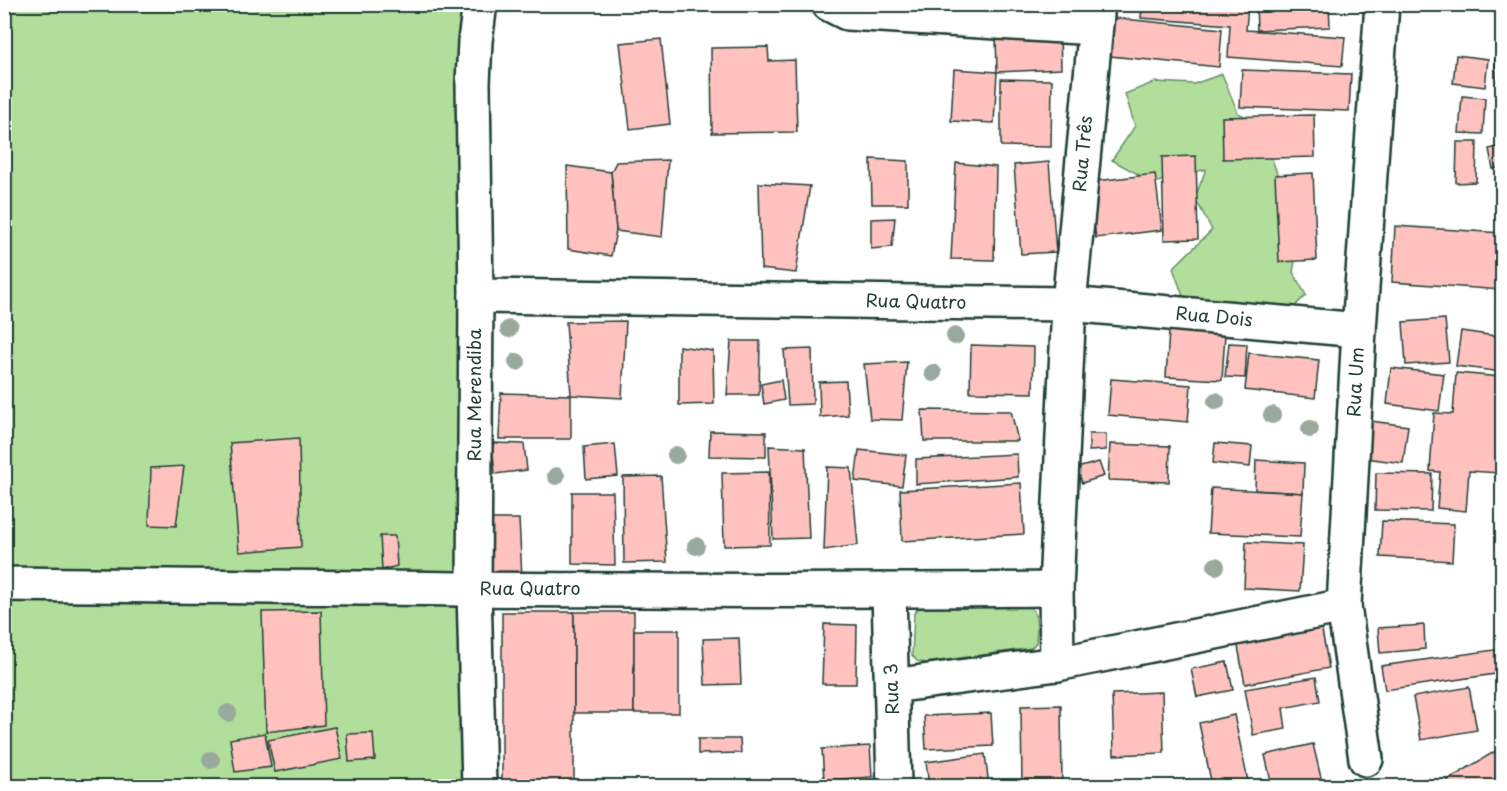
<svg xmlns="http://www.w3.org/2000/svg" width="1507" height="791" font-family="'Playpen Sans',sans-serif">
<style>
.green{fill:#b2de9c;stroke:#688e68;stroke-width:1.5}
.building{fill:#ffc2bf;stroke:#1f3d34;stroke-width:1.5}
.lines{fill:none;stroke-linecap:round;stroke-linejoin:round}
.minor-casing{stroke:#1f3d34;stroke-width:38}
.minor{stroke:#fff;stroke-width:33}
.tree{fill:#98aa9e}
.labels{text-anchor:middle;stroke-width:4.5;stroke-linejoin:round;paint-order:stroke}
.street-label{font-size:18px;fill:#1f3d34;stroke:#fff}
</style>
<rect width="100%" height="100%" fill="#fff"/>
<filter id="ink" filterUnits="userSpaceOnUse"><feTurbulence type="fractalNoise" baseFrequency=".0167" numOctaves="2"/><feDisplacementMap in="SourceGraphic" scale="12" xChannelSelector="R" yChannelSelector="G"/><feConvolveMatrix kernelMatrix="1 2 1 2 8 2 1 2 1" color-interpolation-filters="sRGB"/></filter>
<g filter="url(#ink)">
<g class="green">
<polygon points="5,5 470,5 480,786 5,786"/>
<polygon points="1222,74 1238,113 1260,123 1299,239 1293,272 1306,295 1291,310 1184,299 1173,268 1212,230 1195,198 1206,169 1154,183 1112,160 1135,126 1125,94 1155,82 1194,84"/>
<path d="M 1028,604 C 1039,614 1037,628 1036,643 L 1031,648 L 926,663 L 917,661 L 912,655 L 914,613 L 920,606 Z"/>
</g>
<g class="building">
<polygon points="1121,4 1248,4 1246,30 1345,37 1342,66 1228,57 1230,25 1141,18 1142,6"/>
<polygon points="1256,4 1329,4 1330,27 1257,30"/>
<polygon points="1114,18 1222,29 1219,67 1110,56"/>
<polygon points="1060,34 1061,69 997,72 996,36"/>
<polygon points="661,39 670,124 630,129 620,43"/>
<polygon points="768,47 769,61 795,60 797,132 712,133 711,48"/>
<polygon points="1456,55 1488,59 1485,87 1453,83"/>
<polygon points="1502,58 1502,89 1497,89 1495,59"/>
<polygon points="954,69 997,72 994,123 951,121"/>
<polygon points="1242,70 1351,74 1349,111 1240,107"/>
<polygon points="1001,79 1052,80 1051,147 1001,146"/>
<polygon points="1462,96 1485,98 1483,134 1459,133"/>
<polygon points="1314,115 1315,157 1223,159 1222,117"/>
<polygon points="1457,142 1477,142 1476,182 1456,183"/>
<polygon points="1502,146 1502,167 1493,169 1489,149"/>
<polygon points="1196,156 1198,239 1164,240 1162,157"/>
<polygon points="871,159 908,161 908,204 872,204"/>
<polygon points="668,160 662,237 616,231 611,172 616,162"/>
<polygon points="1049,162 1056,252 1021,254 1014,165"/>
<polygon points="956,163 996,167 994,260 951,259"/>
<polygon points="567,166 611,172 616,231 611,256 568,249"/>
<polygon points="1313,173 1317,260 1279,262 1275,175"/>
<polygon points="1155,174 1162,230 1096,238 1088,182"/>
<polygon points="759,183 810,186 796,273 761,269"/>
<polygon points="895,218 892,247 871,249 871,219"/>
<polygon points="1395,226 1502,233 1502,290 1392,282"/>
<polygon points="1445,319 1449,362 1406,365 1403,322"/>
<polygon points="626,321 622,398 571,395 566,322"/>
<polygon points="1169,331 1225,334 1222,380 1166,377"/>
<polygon points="1461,331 1502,337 1502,372 1456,366"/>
<polygon points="731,341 760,341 759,395 727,395"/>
<polygon points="1229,343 1247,344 1245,378 1225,377"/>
<polygon points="971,345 1034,347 1033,393 970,392"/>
<polygon points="679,346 713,351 714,404 679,405"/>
<polygon points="812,349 813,404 788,405 784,350"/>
<polygon points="1249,353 1319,360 1315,398 1245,390"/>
<polygon points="907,362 902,420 870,419 864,364"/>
<polygon points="1391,368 1444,374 1439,411 1387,404"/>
<polygon points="1456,373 1502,377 1502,438 1500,473 1469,471 1466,511 1437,508 1440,472 1430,471 1434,413 1453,414"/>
<polygon points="1111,379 1191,385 1188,422 1108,415"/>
<polygon points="781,380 784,400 764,404 761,384"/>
<polygon points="846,381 848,415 820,417 819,382"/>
<polygon points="501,393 571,395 571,439 499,439"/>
<polygon points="922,410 1011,411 1018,441 924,441"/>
<polygon points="1363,420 1408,426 1403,463 1357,457"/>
<polygon points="710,431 766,432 766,457 709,456"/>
<polygon points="1089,434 1106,434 1106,450 1089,451"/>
<polygon points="299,438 301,547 239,552 230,443"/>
<polygon points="492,443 524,444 527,470 495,474"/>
<polygon points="1215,443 1252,446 1250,467 1213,463"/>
<polygon points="615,444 618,476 586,479 584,447"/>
<polygon points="1110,444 1170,446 1169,482 1108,480"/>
<polygon points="769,446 805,448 809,538 773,539"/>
<polygon points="859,450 906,455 902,486 855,481"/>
<polygon points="1017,454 1018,477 916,484 916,459"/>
<polygon points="1256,460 1304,463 1303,493 1255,490"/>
<polygon points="1099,462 1104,476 1082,483 1077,468"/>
<polygon points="184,466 176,526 149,525 151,468"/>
<polygon points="827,467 851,468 858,545 824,550"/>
<polygon points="769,472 770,545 724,546 722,473"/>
<polygon points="1376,473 1432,474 1431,511 1375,510"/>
<polygon points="661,476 667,562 624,563 623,477"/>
<polygon points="1021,483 1024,534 902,541 900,490"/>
<polygon points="1211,488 1303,493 1300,537 1208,533"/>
<polygon points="572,492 613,492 615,565 572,564"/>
<polygon points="492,519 519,519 522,578 492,578"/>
<polygon points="1382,521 1454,524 1452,561 1380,557"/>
<polygon points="380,536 395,536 397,566 382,570"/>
<polygon points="1246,542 1303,545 1300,591 1244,588"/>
<polygon points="321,611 324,725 266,732 262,612"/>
<rect x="502" y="612" width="72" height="174"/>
<rect x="574" y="612" width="60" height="101"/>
<polygon points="824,624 857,625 856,684 822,684"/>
<polygon points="1321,625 1329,668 1245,684 1237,641"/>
<polygon points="1424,625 1425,649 1380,653 1378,628"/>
<rect x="634" y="630" width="45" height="83"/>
<polygon points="739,638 741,684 705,685 703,639"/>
<polygon points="1501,649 1502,673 1385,690 1381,666"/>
<polygon points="1227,662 1233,690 1197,697 1191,669"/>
<polygon points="1316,677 1320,701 1283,708 1286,729 1253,735 1245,689"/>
<polygon points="1469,687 1477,730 1421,740 1413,697"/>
<polygon points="1162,692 1164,753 1114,755 1112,694"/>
<polygon points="1061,705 1062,786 1022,786 1021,706"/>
<polygon points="991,713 993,746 926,749 924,716"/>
<polygon points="1234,715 1249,786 1212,786 1199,723"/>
<polygon points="335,727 342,759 275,772 268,740"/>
<polygon points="265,733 271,767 235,772 230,739"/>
<polygon points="373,733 375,760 349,762 347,734"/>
<polygon points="698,739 740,739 741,753 698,754"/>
<polygon points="1313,744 1322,782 1302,786 1272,786 1265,755"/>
<polygon points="870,746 872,777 824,780 822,749"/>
<polygon points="1502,747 1502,786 1438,786"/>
<polygon points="985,754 989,786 929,786 926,762"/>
<polygon points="851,780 879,781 879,786 851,786"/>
</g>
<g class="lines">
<defs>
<g id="minor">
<polyline points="829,4 847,13 1095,28"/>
<polyline points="476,296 1069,304 1359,330"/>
<path d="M 4,584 C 355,588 705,593 1056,589"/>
<polyline points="889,591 894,786"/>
<polyline points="1057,664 1056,589 1069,304 1098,4"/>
<polyline points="892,686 1057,664 1344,606"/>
<polyline points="1366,759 1344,606 1359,330 1382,4"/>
<polyline points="479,786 474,589 476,296 473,83 475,41 480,4"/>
</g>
</defs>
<use href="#minor" class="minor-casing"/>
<use href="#minor" class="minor"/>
</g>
<g class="tree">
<circle cx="509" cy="329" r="9"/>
<circle cx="955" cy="336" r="9"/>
<circle cx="517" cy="362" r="9"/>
<circle cx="933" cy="373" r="9"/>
<circle cx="1216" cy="401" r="9"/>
<circle cx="1272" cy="415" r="9"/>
<circle cx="1310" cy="429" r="9"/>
<circle cx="676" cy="455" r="9"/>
<circle cx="556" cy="476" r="9"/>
<circle cx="696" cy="546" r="9"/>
<circle cx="1216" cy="566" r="9"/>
<circle cx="228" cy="713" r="9"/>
<circle cx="211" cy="760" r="9"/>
</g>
</g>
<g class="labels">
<g class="street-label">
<text transform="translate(1083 154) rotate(-85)" y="6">Rua Três</text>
<text transform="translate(916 302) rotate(1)" y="6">Rua Quatro</text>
<text transform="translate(1214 317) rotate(5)" y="6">Rua Dois</text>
<text transform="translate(1356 382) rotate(-87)" y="6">Rua Um</text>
<text transform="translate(475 395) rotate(-90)" y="6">Rua Merendiba</text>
<text x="530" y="595">Rua Quatro</text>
<text transform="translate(892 689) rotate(-92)" y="6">Rua 3</text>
</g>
</g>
<rect width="1507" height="791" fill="none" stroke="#fff" stroke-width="24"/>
<rect x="12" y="12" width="1483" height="767" fill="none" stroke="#1f3d34" stroke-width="2" filter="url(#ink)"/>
</svg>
